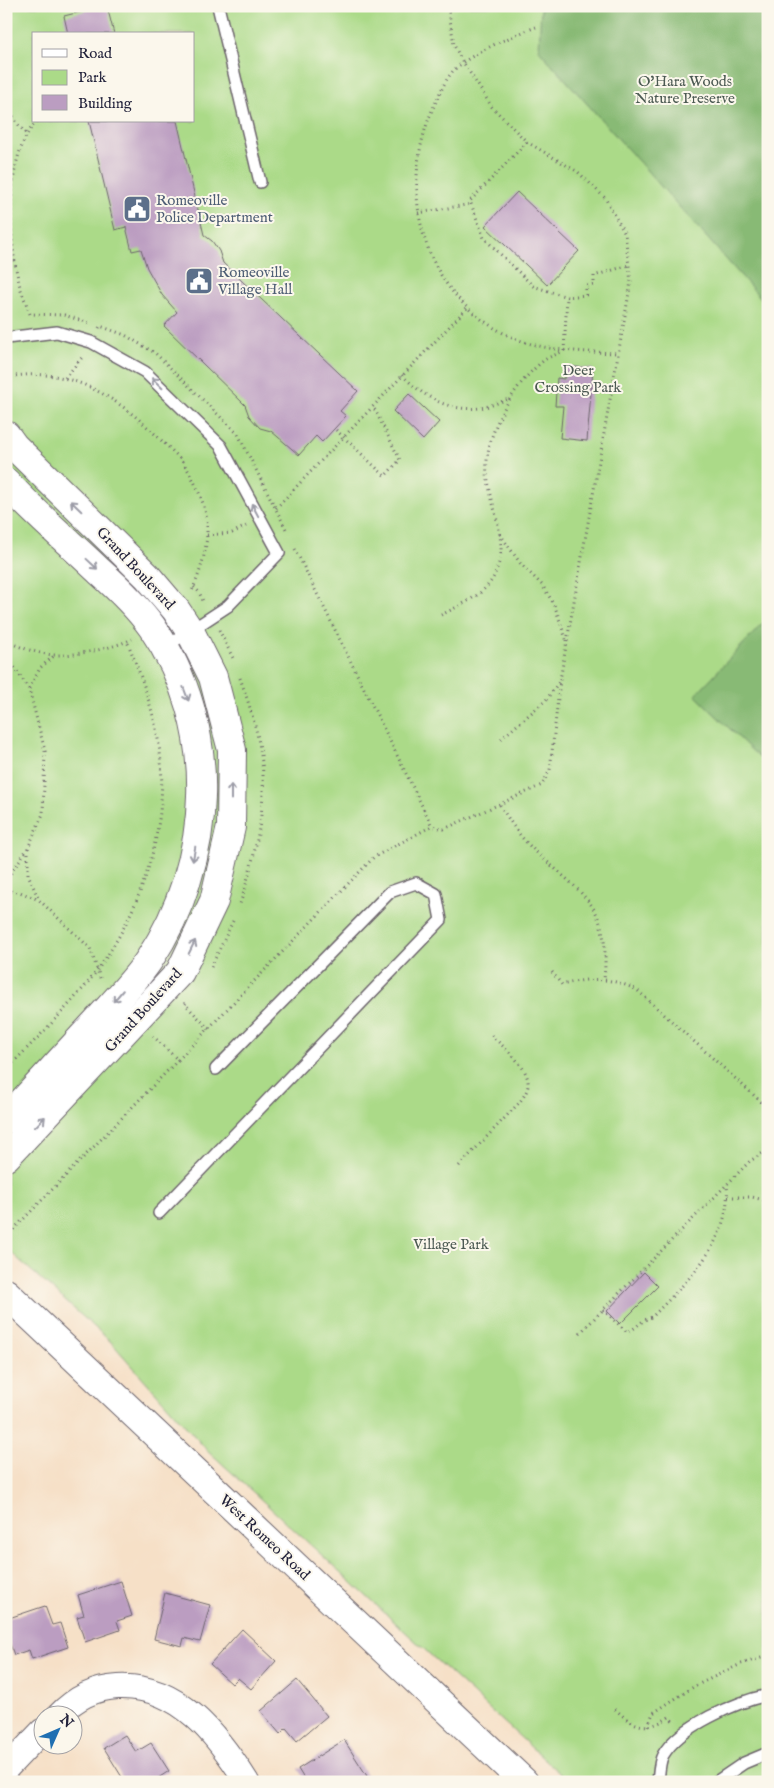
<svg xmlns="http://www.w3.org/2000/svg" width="774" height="1788" font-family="'IM FELL English',serif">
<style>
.green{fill:#abda88;stroke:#667e62;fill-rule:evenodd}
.forest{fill:#88ba74;stroke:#556e58}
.building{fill:#bb9dc1}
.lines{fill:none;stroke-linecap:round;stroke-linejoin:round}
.service-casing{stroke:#6c646c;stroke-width:14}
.minor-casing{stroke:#6c646c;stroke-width:26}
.tertiary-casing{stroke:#6c646c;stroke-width:30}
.secondary-casing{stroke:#6c646c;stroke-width:30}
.path{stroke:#6c646c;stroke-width:3;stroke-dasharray:1 4;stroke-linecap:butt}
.service{stroke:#fff;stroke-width:11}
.minor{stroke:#fff;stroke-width:24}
.tertiary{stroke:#fff;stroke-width:28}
.secondary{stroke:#fff;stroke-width:28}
.oneway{stroke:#9c9ca7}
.labels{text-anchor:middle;stroke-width:4;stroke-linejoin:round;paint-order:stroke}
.park-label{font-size:15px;fill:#4b5952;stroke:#fbf7ec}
.service-label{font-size:15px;fill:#4e5e75;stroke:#fbf7ec;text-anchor:start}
.street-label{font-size:15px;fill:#22223b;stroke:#fbf7ec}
</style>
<rect width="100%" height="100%" fill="#fbf7ec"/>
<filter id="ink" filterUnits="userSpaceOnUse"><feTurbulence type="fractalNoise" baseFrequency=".02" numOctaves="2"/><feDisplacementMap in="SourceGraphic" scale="10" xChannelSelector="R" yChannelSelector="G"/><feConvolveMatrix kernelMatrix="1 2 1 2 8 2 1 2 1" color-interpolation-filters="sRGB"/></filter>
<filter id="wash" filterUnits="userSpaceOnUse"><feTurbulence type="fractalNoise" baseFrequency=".0096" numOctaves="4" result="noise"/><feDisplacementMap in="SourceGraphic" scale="20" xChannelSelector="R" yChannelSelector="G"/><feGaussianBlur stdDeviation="1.12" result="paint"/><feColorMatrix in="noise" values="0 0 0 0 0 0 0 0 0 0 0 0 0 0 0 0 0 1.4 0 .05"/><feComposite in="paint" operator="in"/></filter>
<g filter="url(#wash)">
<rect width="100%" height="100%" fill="#f6e0c7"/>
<path class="green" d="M 6,6 L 768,6 L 768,1782 L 569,1782 L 205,1448 L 110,1341 L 6,1248 ZM 34,34 L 194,34 L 194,121 L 34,121 Z"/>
<g class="forest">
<polygon points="541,6 768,6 768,306 539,50"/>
<polygon points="768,618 768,766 695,695"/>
</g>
<g id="blocks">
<g class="building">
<polygon points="104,6 107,6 114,34 68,34 64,16"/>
<polygon points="89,121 177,121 204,235 212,241 219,251 223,263 358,391 340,411 346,416 322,442 316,436 299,455 271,431 260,428 249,416 245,405 164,326 177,312 162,295 147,268 141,249 132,251 126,227 115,230"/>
<polygon points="517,192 579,251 547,285 485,226"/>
<polygon points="565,366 593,369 587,441 560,438 563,406 555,406 557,378 564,379"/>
<polygon points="409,394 439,422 423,440 393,411"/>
<polygon points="644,1272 658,1286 620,1324 607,1311"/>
<polygon points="121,1581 132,1616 117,1621 120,1630 85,1642 77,1617 84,1615 78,1595"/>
<polygon points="165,1593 210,1605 200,1642 184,1638 182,1646 154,1639"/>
<polygon points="45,1606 52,1625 60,1623 68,1647 32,1659 29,1650 14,1655 6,1633 6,1619"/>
<polygon points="242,1629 276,1661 251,1689 238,1678 232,1684 210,1664"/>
<polygon points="297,1680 327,1716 297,1741 286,1728 280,1734 261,1711"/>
<polygon points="125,1735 136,1752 151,1743 169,1771 152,1782 125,1782 104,1748"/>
<polygon points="344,1740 367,1776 358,1782 328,1782 327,1780 323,1782 306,1782 298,1769"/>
</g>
</g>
</g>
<g filter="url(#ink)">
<use href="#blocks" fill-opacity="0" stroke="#6c646c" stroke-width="1"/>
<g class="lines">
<defs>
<g id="service">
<polyline points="218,6 260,182"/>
<polyline points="6,338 57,332 91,342 145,372 221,446 279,553 228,606 164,648"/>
<polyline points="159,1213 441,920 436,894 416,883 390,892 216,1069"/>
<path d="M 658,1782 C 659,1774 659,1762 663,1755 C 680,1726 736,1702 768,1695"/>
<polyline points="716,1782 744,1763 768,1753"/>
</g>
<g id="minor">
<path d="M 58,1716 C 74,1699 95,1688 118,1687 C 179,1684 218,1736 247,1782"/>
<polyline points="6,1769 42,1731"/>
</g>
<g id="tertiary">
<polyline points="6,435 14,446 147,576 176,610 190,631 213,677 232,750 231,827 214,901 180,972 6,1157"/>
<path d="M 6,482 C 35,514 68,541 99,571 C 118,588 137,606 152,627 C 221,727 215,860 149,960 C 134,982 114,1002 96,1022 C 66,1054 37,1087 6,1119"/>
</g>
<polyline id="secondary" points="6,1293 524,1782"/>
</defs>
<use href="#service" class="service-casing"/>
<use href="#minor" class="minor-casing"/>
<use href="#tertiary" class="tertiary-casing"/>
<use href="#secondary" class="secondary-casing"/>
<g class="path">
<path d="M 536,27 C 514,35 469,54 453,71 C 445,80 440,93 435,104 C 400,178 415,273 484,321 C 527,352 568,351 618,353"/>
<polyline points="6,103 17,123 27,135"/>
<path d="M 37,121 C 5,154 8,235 18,278 C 20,290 26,302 30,314 L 64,315 L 92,324"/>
<polyline points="527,142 470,201 484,238 533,286 567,297 586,295 586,286 594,285 594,276 629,265"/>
<polyline points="418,213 472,204"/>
<polyline points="99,328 100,326 125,335 155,353 238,434 286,529"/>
<polyline points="564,351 567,297"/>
<path d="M 402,375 C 423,396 448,412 479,408 C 489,407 499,402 509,399"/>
<path d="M 6,377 C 27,374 47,373 67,379 C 104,389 135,414 162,441 C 168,447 175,453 181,460 C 191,472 203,499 206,515 C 210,541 202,569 191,593"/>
<polyline points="65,378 84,355"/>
<polyline points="336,430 385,476 400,460 373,406"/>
<polyline points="276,508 468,307"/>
<polyline points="500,534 520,563 542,585 554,604 566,639"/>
<polyline points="207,535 232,533 246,526"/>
<polyline points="295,549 432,826"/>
<polyline points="194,587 199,592 203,601"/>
<path d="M 441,615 C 460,605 486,595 495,574 C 497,568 501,559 501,552 C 502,530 490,498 487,474 C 483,435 515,381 546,359 C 551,356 558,354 563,351"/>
<polyline points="219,630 234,660"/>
<path d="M 6,641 C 22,648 38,654 55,655 C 75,656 114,648 132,639"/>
<polyline points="6,655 29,689 45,751 43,814 28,848 6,880"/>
<path d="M 240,678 C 252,712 265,753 263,791 C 262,826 251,870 240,904"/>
<polyline points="29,689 40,668 55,655"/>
<polyline points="501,739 546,700 559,682"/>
<path d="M 500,805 C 509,820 519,836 532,848 C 550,866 587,892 597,915 C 606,936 606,957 604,980"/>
<polyline points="28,848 28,874 39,900 90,948 101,981"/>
<polyline points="6,891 20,892 39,900"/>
<polyline points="211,967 234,919"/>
<path d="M 552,972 L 562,985 C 591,977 610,977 637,990 L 768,1108"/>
<polyline points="186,1003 185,1004 209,1029"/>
<polyline points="178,1060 374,857 432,826 444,829 542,785 550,770 560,680 631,282 625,234 605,198 578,172 527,142 492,107 461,59 454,45 448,6"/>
<path d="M 6,1070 C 34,1041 64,1012 89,981 C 141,916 173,822 158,739 C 152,705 140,673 127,641"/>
<path d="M 459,1166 L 518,1104 C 523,1098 529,1090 528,1082 C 527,1065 502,1046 491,1035"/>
<polyline points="728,1197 752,1197 768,1201"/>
<polyline points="6,1230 10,1233 178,1060 153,1036"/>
<path d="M 603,1310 L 627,1332 C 638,1328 640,1320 652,1317 C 688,1280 732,1241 727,1184"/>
<polyline points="580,1333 750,1161 768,1150"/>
<path d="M 615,1709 C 634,1727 647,1732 669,1717 L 673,1721"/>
<polyline points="648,1726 653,1713 695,1686 741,1664 768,1656"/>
</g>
<use href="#service" class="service"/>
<use href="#minor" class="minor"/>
<use href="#tertiary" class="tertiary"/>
<use href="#secondary" class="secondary"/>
</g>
<defs><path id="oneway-shaft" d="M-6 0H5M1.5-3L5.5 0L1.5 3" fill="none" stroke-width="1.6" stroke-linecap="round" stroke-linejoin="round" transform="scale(1.25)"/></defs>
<g class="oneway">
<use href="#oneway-shaft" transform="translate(157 383) rotate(-136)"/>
<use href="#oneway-shaft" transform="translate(76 506) rotate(-136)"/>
<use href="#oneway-shaft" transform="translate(255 510) rotate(-118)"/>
<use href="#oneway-shaft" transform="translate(92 564) rotate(43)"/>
<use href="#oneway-shaft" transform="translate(186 694) rotate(69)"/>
<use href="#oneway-shaft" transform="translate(231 792) rotate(-90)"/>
<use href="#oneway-shaft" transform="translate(194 854) rotate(100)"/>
<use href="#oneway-shaft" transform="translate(192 947) rotate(-64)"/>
<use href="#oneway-shaft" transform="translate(118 996) rotate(130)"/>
<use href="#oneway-shaft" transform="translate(40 1122) rotate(-46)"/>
</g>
</g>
<defs>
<symbol id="civic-square" viewBox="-11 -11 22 22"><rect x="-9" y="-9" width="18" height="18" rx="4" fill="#5c6f8a" stroke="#fbf7ec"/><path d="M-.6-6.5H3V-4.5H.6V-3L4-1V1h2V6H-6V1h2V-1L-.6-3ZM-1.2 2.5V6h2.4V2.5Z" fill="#fff"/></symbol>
</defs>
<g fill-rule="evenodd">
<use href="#civic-square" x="121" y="193" width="32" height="32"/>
<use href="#civic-square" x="183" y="265" width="32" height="32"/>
</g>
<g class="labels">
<g class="park-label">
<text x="685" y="86">O'Hara Woods<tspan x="685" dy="17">Nature Preserve</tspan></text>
<text x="578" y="375">Deer<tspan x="578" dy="17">Crossing Park</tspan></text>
<text x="451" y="1249">Village Park</text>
</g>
<g class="service-label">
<text x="156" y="205">Romeoville<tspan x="156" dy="17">Police Department</tspan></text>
<text x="218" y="277">Romeoville<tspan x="218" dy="17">Village Hall</tspan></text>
</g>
<g class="street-label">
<text transform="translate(136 568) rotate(47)" y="5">Grand Boulevard</text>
<text transform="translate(143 1010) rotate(-48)" y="5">Grand Boulevard</text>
<text transform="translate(265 1537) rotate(43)" y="5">West Romeo Road</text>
</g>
</g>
<rect width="774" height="1788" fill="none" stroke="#fbf7ec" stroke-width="25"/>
<rect x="32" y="32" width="162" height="90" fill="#fbf7ec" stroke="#a4a2a5"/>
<rect x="42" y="49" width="25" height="8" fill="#ffffff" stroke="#a4a2a5"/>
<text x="78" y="58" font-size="15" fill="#22223b">Road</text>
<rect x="42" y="70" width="25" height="15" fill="#abda88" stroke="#a4a2a5"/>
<text x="78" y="82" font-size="15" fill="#22223b">Park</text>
<rect x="42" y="95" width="25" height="15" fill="#bb9dc1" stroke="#a4a2a5"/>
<text x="78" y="108" font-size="15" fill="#22223b">Building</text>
<g transform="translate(58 1730) rotate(45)"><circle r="24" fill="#fbf7ec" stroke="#a4a2a5"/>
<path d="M0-4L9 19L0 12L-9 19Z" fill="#1f6fb2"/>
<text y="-8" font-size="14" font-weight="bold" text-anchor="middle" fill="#22223b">N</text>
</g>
</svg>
